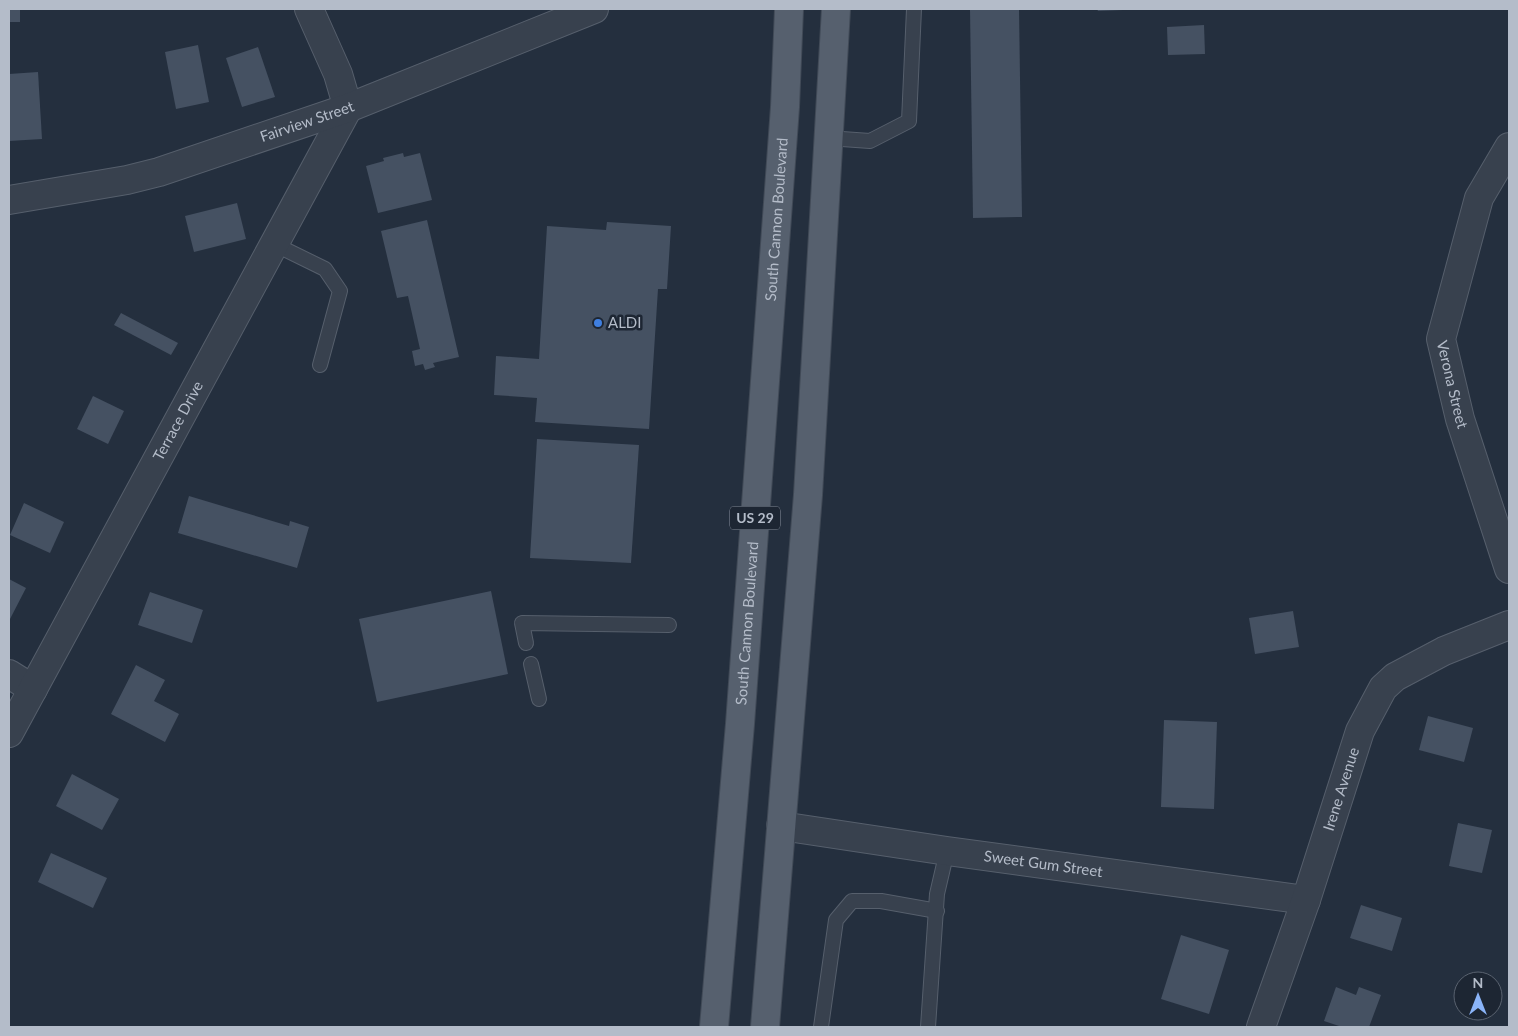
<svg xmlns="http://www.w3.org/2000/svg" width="1518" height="1036" font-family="Lato,sans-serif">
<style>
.building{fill:#455162}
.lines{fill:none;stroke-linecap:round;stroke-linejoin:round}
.service-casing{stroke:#565f6c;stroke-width:16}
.minor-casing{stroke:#565f6c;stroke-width:30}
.tertiary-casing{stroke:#565f6c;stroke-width:30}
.primary-casing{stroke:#414a57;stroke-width:30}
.service{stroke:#38414e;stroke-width:14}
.minor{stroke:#38414e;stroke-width:28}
.tertiary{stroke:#38414e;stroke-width:28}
.primary{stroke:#56606e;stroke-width:28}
.shop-dot{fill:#3f7fe0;stroke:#1d2633;stroke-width:2}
.labels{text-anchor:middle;stroke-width:5;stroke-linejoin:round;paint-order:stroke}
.shield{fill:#1d2633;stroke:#878f9c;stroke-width:1}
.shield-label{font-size:14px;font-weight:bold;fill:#b4bcc9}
.street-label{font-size:15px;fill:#b4bcc9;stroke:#1d2633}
.poi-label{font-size:15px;fill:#b4bcc9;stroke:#1d2633;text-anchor:start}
</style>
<rect width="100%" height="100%" fill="#242f3e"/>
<g class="building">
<rect x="9" y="9" width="11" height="13"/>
<polygon points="970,9 1019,9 1022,217 973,218"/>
<polygon points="1097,9 1123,9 1123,10 1098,11"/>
<polygon points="1204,25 1205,54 1168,55 1167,27"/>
<polygon points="198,45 209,102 176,109 165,52"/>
<polygon points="258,47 275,97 242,107 226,58"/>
<polygon points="38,72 42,139 9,141 9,74"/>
<polygon points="403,153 404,157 420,153 432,200 378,213 366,166 384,161 383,158"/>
<polygon points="237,203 246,239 194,252 185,216"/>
<polygon points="427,220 459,357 433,363 435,367 425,370 423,364 415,366 412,351 420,349 408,296 397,298 381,231"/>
<polygon points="607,222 671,226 667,289 658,289 649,429 535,422 537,398 494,395 496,356 539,359 547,226 606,230"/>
<polygon points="121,313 178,343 171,355 114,325"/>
<polygon points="93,396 124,411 108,444 77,429"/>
<polygon points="537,439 639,445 631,563 530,558"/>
<polygon points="189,496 289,526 290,521 309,527 297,568 178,533"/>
<polygon points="24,503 64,522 50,553 10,535"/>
<polygon points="9,579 26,588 9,621"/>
<polygon points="491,591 508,674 377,702 359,619"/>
<polygon points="150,592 203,610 192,643 138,625"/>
<polygon points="1293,611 1299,647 1255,654 1249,618"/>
<polygon points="136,665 165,680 154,701 179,714 165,742 111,714"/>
<polygon points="1428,716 1473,728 1464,762 1419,750"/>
<polygon points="1164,720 1217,722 1214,809 1161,807"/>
<polygon points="72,774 119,799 102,830 56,806"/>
<polygon points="1458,823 1492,830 1482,873 1449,866"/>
<polygon points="51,853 107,878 93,908 38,882"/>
<polygon points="1361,905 1402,918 1392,951 1350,938"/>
<polygon points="1181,935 1229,950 1209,1014 1161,999"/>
<polygon points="1336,987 1356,995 1359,987 1381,995 1369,1027 1342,1027 1324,1021"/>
</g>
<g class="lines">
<defs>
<g id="service">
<polyline points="828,138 870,141 909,121 914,9"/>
<polyline points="274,244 325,269 340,291 320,365"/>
<polyline points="526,643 522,623 669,625"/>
<polyline points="531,664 539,699"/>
<polyline points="821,1027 836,920 852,901 881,901 937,911"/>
<polyline points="928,1027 937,894 947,851"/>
</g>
<g id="minor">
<path id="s1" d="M 1509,147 L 1479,198 L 1441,339 L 1460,419 L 1509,569"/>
<polyline points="9,674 33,689"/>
<path id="s2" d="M 9,733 L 348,108 L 338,74 L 309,9"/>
<path id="s3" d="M 781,826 L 947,851 L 1306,900"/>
<path id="s4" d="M 1261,1027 L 1306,900 L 1360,731 L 1383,688 L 1395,677 L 1444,651 L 1509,625"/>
</g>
<g id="tertiary">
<path id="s5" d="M 9,200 L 127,180 L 159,172 L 348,108 L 594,9"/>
</g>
<g id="primary">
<path id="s6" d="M 714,1027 L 740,724 L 785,107 L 789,9"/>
<polyline points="765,1027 808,495 836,9"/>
</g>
</defs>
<use href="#service" class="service-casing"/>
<use href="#minor" class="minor-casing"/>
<use href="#tertiary" class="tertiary-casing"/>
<use href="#primary" class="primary-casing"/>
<use href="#service" class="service"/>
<use href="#minor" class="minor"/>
<use href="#tertiary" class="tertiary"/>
<use href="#primary" class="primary"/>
</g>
<circle class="shop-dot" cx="598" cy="323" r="5"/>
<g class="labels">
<rect class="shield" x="730" y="506.5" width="50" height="23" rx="4"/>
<g class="shield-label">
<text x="755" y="523">US 29</text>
</g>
<g class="street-label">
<text dy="5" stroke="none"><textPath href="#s5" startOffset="309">Fairview Street</textPath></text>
<text dy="5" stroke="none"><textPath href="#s6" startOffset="810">South Cannon Boulevard</textPath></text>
<text dy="5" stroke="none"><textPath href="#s1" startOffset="252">Verona Street</textPath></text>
<text dy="5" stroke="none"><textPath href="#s2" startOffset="355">Terrace Drive</textPath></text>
<text dy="5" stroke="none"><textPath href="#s6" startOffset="405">South Cannon Boulevard</textPath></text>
<text dy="5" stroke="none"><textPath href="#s4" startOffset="251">Irene Avenue</textPath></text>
<text dy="5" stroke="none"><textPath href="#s3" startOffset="265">Sweet Gum Street</textPath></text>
</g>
<g class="poi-label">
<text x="608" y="328">ALDI</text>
</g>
</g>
<rect width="1518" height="1036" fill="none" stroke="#b4bcc9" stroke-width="20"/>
<g transform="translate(1478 996)"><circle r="24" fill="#1d2633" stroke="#59626f"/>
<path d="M0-4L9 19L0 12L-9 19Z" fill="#8ab4f8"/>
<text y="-8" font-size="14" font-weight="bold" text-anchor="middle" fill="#b4bcc9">N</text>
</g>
</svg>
